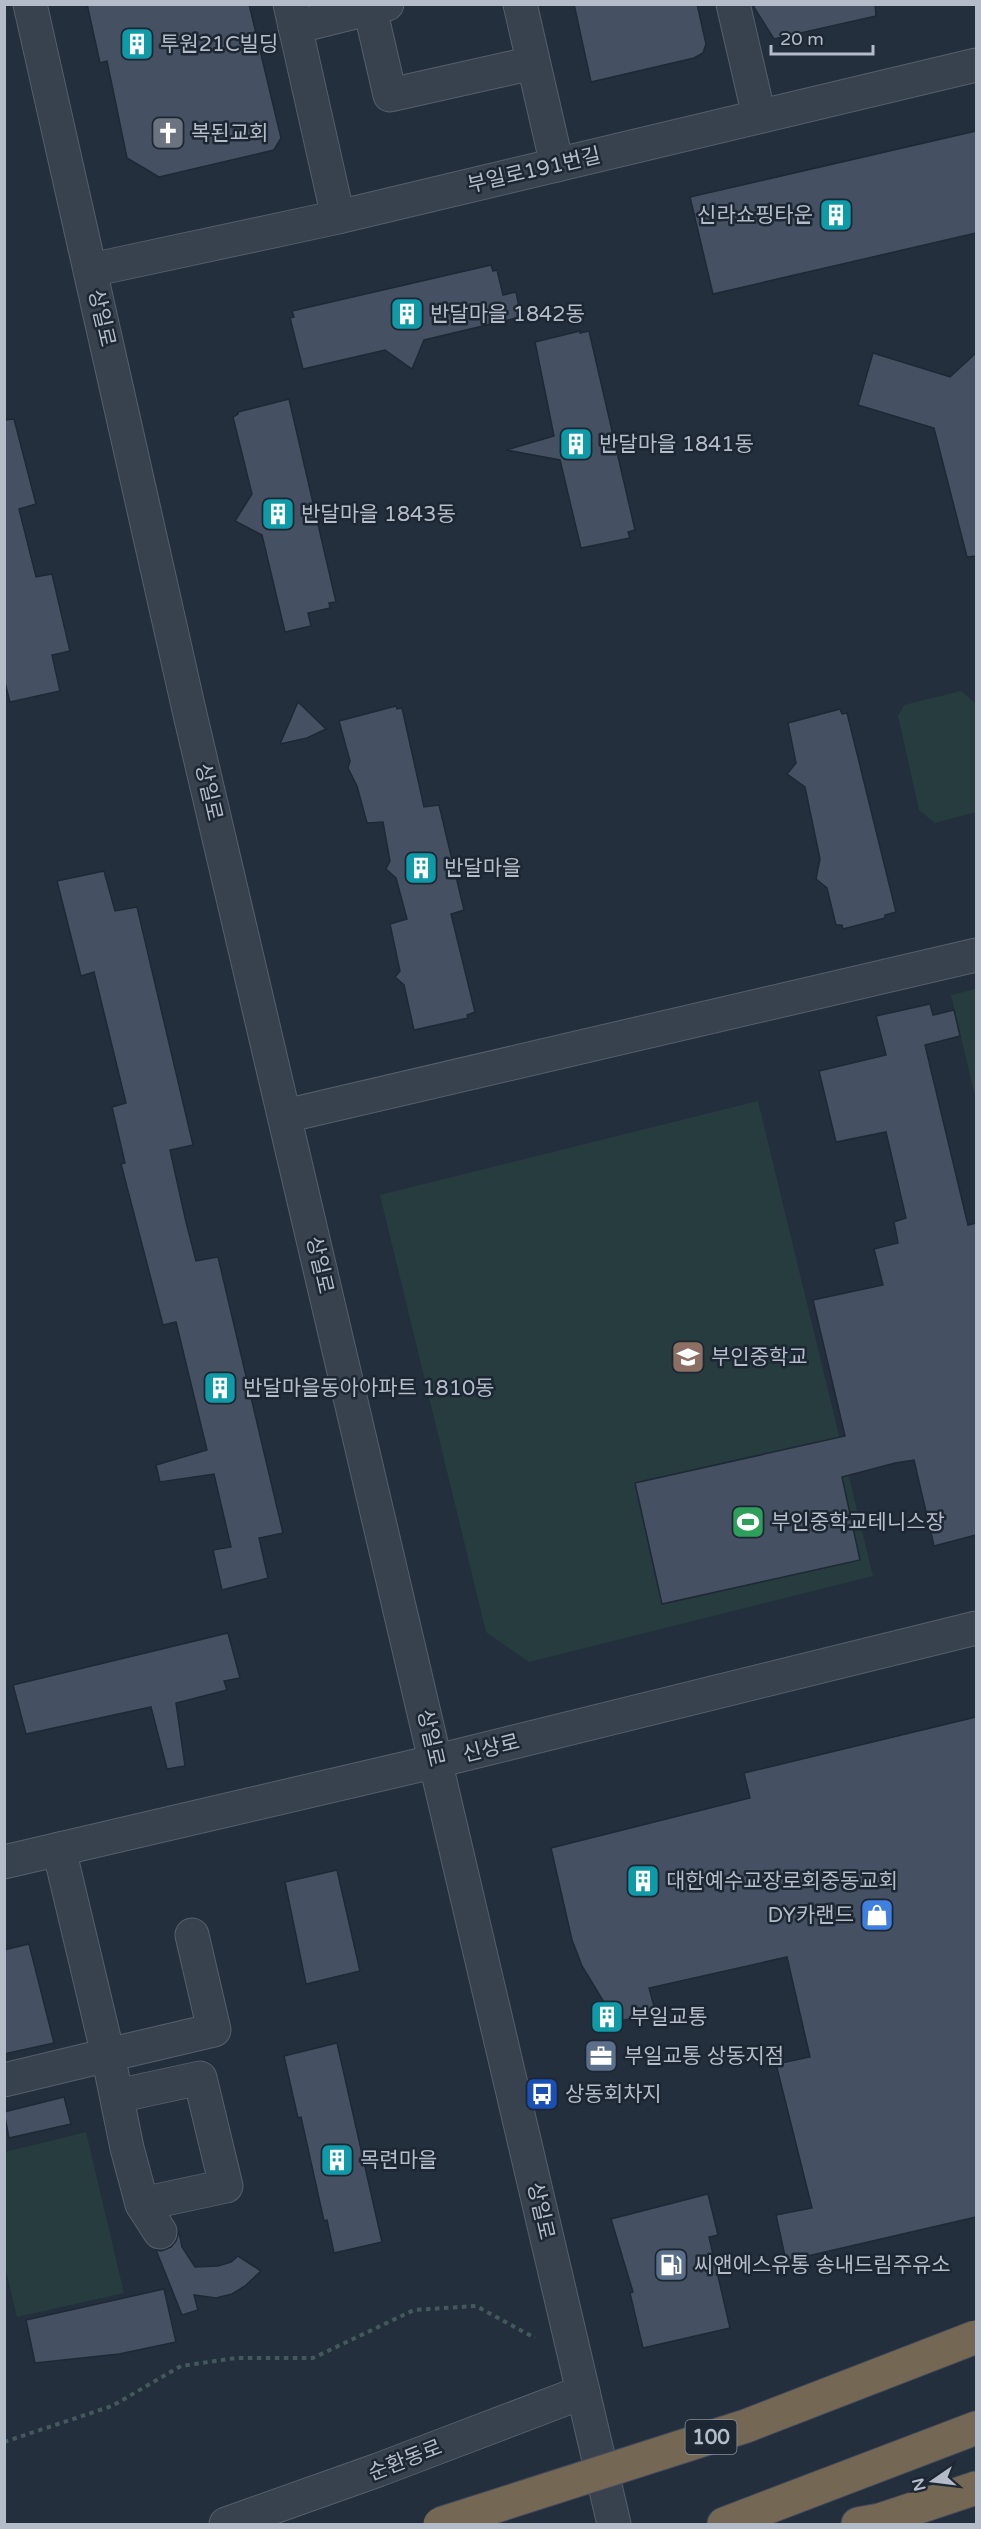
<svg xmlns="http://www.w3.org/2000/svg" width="981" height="2529" font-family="'Varela Round','Noto Sans KR',sans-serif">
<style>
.green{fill:#263c3f}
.building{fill:#455162;stroke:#1f2835;stroke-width:1.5}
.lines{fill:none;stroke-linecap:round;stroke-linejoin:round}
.minor-casing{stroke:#565f6c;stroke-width:35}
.highway-casing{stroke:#434c59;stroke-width:35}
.path{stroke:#44595c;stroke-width:4;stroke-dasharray:4.5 4.5;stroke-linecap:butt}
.minor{stroke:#38414e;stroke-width:33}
.highway{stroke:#746855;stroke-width:33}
.highway-bridge-casing{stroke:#434c59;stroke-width:35;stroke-linecap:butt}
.highway-bridge{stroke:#746855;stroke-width:33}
.labels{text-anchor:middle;stroke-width:5;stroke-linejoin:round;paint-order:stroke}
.shield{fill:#1d2633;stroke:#878f9c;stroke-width:1.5}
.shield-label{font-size:20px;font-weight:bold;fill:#b4bcc9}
.poi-label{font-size:21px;fill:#b4bcc9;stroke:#1d2633;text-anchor:start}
.street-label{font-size:21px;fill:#b4bcc9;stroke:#1d2633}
</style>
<rect width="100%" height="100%" fill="#242f3e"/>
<g class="green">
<polygon points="961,691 975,703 976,708 976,812 935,823 919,810 898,716 904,705"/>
<polygon points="976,989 976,1100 951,995"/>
<polygon points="758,1101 873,1576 529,1662 486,1632 380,1195"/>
<polygon points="86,2132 124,2293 17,2317 5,2267 5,2152"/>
</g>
<g class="building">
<polygon points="87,4 249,4 281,138 274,150 159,177 127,158 107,61 100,63"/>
<polygon points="574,4 697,4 706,44 703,53 694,58 591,82"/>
<polygon points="752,4 875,4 876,16 774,39"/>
<polygon points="976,131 976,233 713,294 690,197"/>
<polygon points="491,265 493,271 497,270 503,295 516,292 521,317 424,340 412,369 385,350 303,369 290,318 294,317 292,311"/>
<polygon points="580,331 580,333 589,331 635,530 628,532 630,538 581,548 560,460 506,450 554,436 535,342"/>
<polygon points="873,353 950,377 976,353 976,556 967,557 934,428 858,405"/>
<polygon points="289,399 336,602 329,603 330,608 308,613 311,626 285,632 262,535 235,521 252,494 233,417 238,414 238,412"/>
<polygon points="14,419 36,504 19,509 36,577 52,574 70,651 52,655 60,691 10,702 4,679 4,420"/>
<polygon points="298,702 326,729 307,738 280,744"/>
<polygon points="396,706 397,709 402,708 424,807 439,805 464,910 451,914 475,1012 467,1015 468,1018 414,1030 404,985 395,977 400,971 390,924 407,919 396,878 386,869 390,861 383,822 367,823 357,786 348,768 350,761 339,721"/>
<polygon points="840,709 842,714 847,713 896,912 885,915 885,918 843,929 842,925 836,925 827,888 816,879 820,859 805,787 787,774 796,763 788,723"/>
<polygon points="104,871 115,911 137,907 193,1145 170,1150 186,1222 196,1261 218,1257 283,1533 259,1538 268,1578 222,1590 213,1550 231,1547 214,1474 160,1482 156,1465 207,1450 176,1322 163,1325 121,1164 125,1163 112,1107 126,1103 94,972 81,976 57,881"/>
<polygon points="930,1004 933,1015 954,1010 960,1036 925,1045 968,1225 976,1223 976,1535 934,1546 914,1460 895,1463 842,1477 860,1560 662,1604 635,1483 845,1436 813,1300 883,1285 874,1249 898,1243 894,1222 906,1218 886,1132 836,1142 819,1071 886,1055 876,1016"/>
<polygon points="228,1633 240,1678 224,1681 227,1690 176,1703 185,1766 167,1769 151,1707 26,1734 13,1685"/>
<polygon points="976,1717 976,2217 786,2261 776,2215 812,2208 776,2064 810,2057 787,1957 649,1988 656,2013 616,2022 582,1966 572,1940 551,1848 750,1798 744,1773"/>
<polygon points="337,1870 360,1971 306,1984 285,1882"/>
<polygon points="29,1944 54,2043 4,2054 4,1950"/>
<polygon points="337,2043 382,2242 334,2253 327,2220 324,2221 301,2117 298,2118 284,2056"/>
<polygon points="64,2097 71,2124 9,2138 4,2112"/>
<polygon points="708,2194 718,2235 709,2237 730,2328 643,2348 630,2293 633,2292 611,2219"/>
<polygon points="179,2232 182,2247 195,2267 218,2266 231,2262 238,2256 261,2271 245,2286 232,2294 216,2298 194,2295 198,2310 182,2315 156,2250 161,2251 171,2247 176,2241"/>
<polygon points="164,2289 176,2342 119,2354 35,2363 26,2320"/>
</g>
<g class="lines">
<defs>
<g id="minor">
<polyline points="30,4 189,710 614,2524"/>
<polyline points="290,4 338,217"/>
<polyline points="369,4 390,95 533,63"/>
<polyline points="520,4 557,165"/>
<polyline points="733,4 759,116"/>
<polyline points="295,27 387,4"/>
<polyline points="91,270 338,217 976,65"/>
<polyline points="285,1116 976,955"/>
<polyline points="4,1862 437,1761 976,1628"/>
<polyline points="4,2080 108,2055 59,1849"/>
<polyline points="117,2096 200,2078 226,2186 142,2204 127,2148 108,2055 214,2030 192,1935"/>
<polyline points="142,2204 160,2232"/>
<polyline points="226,2524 378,2470 583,2392"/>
</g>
<g id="highway">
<polyline points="724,2524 976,2428"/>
<polyline points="858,2524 880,2520 976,2488"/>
</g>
</defs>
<use href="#minor" class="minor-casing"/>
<use href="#highway" class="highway-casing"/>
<polyline class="path" points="4,2442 112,2406 181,2366 236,2358 313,2358 414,2310 476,2306 535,2338"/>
<use href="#minor" class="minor"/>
<use href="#highway" class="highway"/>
<defs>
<polyline id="highway-bridge" points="440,2524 746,2426 976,2337"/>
</defs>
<use href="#highway-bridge" class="highway-bridge-casing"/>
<use href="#highway-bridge" class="highway-bridge"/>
</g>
<defs>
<symbol id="building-square" viewBox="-11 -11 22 22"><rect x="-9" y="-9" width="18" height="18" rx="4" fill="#0f9aa8" stroke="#1d2633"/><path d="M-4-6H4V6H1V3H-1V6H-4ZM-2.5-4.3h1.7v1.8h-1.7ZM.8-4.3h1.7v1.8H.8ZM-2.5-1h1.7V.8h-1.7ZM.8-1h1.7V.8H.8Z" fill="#fff"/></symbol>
<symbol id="church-square" viewBox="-11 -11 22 22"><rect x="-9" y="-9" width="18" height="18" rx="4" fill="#6b7280" stroke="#1d2633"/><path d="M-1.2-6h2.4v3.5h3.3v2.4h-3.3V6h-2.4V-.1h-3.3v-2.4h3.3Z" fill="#fff"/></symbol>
<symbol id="school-square" viewBox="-11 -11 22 22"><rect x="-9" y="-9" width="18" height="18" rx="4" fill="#8d6e63" stroke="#1d2633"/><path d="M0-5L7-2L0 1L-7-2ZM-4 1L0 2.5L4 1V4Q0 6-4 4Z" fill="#fff"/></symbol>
<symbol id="stadium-square" viewBox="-11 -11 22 22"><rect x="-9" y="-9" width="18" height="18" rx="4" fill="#2e9e5b" stroke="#1d2633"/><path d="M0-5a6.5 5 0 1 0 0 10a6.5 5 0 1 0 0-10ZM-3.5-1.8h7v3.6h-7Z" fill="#fff"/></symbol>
<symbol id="shop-square" viewBox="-11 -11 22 22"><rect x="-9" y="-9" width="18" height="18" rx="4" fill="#3f7fe0" stroke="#1d2633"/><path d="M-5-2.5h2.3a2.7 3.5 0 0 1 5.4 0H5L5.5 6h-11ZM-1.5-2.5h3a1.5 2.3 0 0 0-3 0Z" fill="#fff"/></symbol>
<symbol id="office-square" viewBox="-11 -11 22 22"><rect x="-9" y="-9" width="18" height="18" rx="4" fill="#5c6f8a" stroke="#1d2633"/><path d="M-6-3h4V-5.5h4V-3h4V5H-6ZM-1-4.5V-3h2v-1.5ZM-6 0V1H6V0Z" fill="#fff"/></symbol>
<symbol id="bus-square" viewBox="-11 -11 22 22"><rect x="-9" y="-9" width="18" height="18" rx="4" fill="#1a4fb4" stroke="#1d2633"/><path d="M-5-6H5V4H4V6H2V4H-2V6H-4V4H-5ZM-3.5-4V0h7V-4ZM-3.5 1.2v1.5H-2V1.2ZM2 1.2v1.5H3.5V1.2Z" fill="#fff"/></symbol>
<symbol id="fuel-square" viewBox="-11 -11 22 22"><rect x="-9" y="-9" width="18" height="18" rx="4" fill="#5c6f8a" stroke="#1d2633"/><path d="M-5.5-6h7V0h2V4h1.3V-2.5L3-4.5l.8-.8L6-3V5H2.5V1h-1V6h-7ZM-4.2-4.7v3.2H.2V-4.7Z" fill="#fff"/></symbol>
</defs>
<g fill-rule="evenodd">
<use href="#building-square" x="118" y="25" width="38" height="38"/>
<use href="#church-square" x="149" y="114" width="38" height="38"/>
<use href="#building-square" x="817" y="196" width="38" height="38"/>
<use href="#building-square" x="388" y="295" width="38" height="38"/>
<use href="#building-square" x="557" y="425" width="38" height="38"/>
<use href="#building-square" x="259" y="495" width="38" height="38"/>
<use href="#building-square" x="402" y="849" width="38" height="38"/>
<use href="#school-square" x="669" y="1338" width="38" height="38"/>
<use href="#building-square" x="201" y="1369" width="38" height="38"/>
<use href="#stadium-square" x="729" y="1503" width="38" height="38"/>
<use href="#building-square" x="624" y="1862" width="38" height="38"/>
<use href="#shop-square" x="858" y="1896" width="38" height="38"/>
<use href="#building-square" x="588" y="1998" width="38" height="38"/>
<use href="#office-square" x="582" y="2037" width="38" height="38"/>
<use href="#bus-square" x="523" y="2075" width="38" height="38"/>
<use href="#building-square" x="318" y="2141" width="38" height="38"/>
<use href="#fuel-square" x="652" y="2246" width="38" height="38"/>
</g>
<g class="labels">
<rect class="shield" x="685.5" y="2420" width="51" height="34" rx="4.5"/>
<g class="shield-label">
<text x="711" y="2444">100</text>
</g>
<g class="poi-label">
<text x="160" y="51">투원21C빌딩</text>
<text x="191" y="140">복된교회</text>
<text x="813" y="222" text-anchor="end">신라쇼핑타운</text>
<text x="430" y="321">반달마을 1842동</text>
<text x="599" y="451">반달마을 1841동</text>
<text x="301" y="521">반달마을 1843동</text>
<text x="444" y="875">반달마을</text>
<text x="711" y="1364">부인중학교</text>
<text x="243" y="1395">반달마을동아아파트 1810동</text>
<text x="771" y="1529">부인중학교테니스장</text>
<text x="666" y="1888">대한예수교장로회중동교회</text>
<text x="854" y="1922" text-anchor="end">DY카랜드</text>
<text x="630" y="2024">부일교통</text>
<text x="624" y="2063">부일교통 상동지점</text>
<text x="565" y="2101">상동회차지</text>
<text x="360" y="2167">목련마을</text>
<text x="694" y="2272">씨앤에스유통 송내드림주유소</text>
</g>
<g class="street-label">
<text transform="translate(534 170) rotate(-13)" y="7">부일로191번길</text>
<text transform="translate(102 318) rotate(77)" y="7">상일로</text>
<text transform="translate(209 792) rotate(77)" y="7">상일로</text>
<text transform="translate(320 1265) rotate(77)" y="7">상일로</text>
<text transform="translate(431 1738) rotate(77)" y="7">상일로</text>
<text transform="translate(491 1748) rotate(-14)" y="7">신상로</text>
<text transform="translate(541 2211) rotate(77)" y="7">상일로</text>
<text transform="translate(405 2460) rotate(-21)" y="7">순환동로</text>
</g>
</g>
<rect width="981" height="2529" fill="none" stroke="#b4bcc9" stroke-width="12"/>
<g transform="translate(933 2481) rotate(256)" stroke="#1d2633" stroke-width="4.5" paint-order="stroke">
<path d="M0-4.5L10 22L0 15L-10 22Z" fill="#b4bcc9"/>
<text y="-9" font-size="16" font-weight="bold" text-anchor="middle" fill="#b4bcc9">N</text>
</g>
<path d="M771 45v9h102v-9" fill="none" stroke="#b4bcc9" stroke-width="3"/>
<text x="780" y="45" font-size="18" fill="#b4bcc9" stroke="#1d2633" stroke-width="4.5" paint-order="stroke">20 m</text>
</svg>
